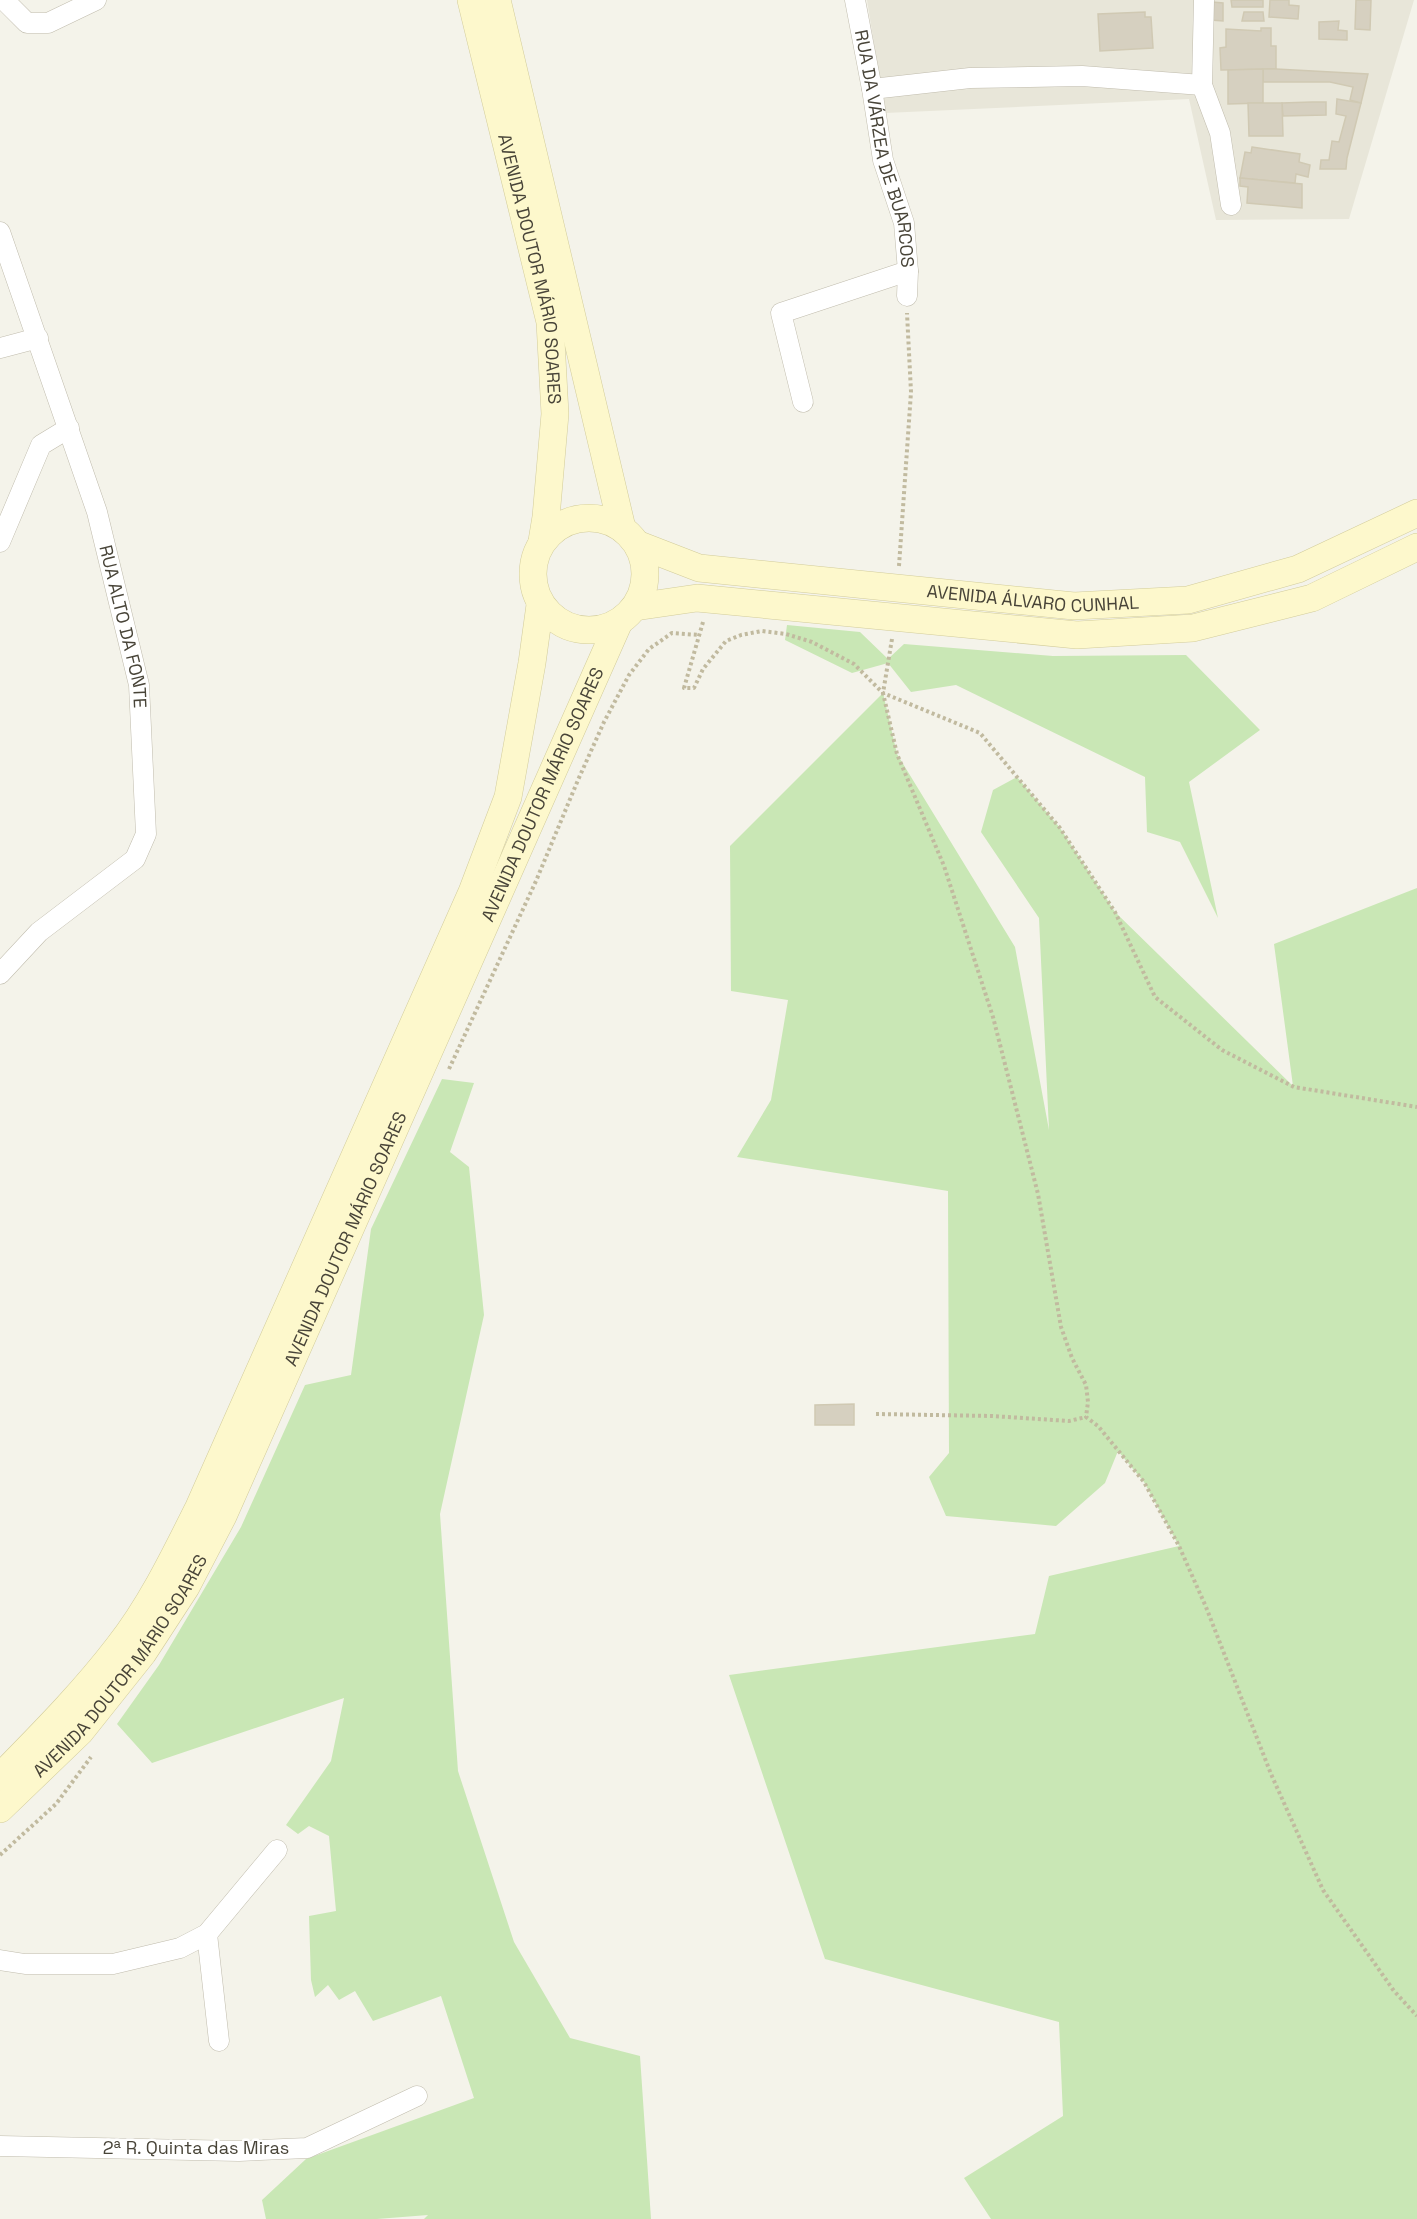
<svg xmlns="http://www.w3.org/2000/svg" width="1417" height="2219" font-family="'Space Grotesk',sans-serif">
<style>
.residential{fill:#e8e6d9}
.green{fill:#c9e7b5}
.building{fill:#d6d0c0;stroke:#d0c9b3;stroke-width:1.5}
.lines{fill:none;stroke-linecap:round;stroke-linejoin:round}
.street-casing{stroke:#c0bcad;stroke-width:21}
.secondary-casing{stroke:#d2cc9b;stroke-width:28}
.path{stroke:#c1ba9f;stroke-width:4;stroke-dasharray:3 3;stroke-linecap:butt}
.street{stroke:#fff;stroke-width:20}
.secondary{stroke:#fdf8cc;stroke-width:27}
.labels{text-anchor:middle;stroke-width:5;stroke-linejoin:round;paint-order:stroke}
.street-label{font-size:18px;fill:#484438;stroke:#fff}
</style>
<rect width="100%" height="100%" fill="#f4f3ea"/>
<polygon class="residential" points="867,0 1414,0 1349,219 1216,220 1189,99 885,113"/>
<g class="green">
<polygon points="787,625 860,632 888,659 904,644 1053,656 1186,655 1260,730 1189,782 1218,918 1180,842 1147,832 1145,777 956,685 911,692 888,663 852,673 785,640"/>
<polygon points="883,693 897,754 1015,947 1049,1130 1039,918 981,832 993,790 1017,777 1060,828 1115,912 1293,1086 1274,944 1417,888 1417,2219 991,2219 964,2178 1063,2116 1059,2022 825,1959 729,1675 1035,1634 1049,1576 1179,1546 1144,1482 1118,1451 1105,1483 1056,1526 946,1516 929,1477 949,1453 948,1191 737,1157 771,1100 788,1000 731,991 730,846"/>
<polygon points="442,1079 474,1083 450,1152 469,1167 484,1315 440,1514 458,1771 514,1942 570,2038 640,2056 651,2219 424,2219 428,2215 377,2219 266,2219 262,2200 306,2159 474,2098 441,1996 373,2021 355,1991 339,2000 328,1985 315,1997 311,1980 309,1916 336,1911 329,1836 309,1826 298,1834 286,1825 331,1761 344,1698 152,1763 117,1724 159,1665 241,1527 305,1385 351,1375 371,1229"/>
</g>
<g class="building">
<polygon points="1231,0 1263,0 1263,7 1232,7"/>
<polygon points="1270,0 1289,0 1289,5 1299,6 1298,19 1269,17"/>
<polygon points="1356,0 1371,0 1370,30 1355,29"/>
<polygon points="1212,2 1223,3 1223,21 1211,20"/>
<polygon points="1145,12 1145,17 1151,17 1153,48 1100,51 1098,14"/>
<polygon points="1244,12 1263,12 1264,21 1242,21"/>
<polygon points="1339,21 1338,30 1347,31 1347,40 1319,39 1319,22"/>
<polygon points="1261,28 1271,28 1271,46 1276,46 1276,69 1221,70 1220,48 1226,47 1226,29 1261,31"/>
<polygon points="1263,69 1276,69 1368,74 1361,103 1350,100 1353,87 1330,82 1263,82"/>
<polygon points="1263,69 1263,103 1228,104 1228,70"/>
<polygon points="1337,99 1361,103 1347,158 1346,169 1320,169 1321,160 1329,160 1332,141 1339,142 1346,116 1336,114"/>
<polygon points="1312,102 1326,102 1326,115 1283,116 1282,103"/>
<polygon points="1248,103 1282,103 1283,136 1249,136"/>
<polygon points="1252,147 1300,154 1299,162 1310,165 1308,177 1296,174 1295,183 1240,178 1245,152 1251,153"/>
<polygon points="1240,178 1302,184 1302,208 1247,203 1248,187 1240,186"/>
<polygon points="854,1404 854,1425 815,1425 815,1405"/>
</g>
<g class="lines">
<defs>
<g id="street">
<polyline points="4,0 27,23 48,23 96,0"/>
<path id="s1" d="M 855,0 L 872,89 L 883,160 L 904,223 L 908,271 L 907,296"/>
<polyline points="1204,0 1202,85 1220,133 1231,205"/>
<polyline points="872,89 970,78 1082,76 1202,85"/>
<path id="s2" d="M 0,232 L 97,512 L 139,685 L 146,834 L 135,859 L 39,932 L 0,974"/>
<polyline points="0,348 38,338"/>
<polyline points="803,402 781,313 908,271"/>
<polyline points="0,542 41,445 69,428"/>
<polyline points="207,1934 219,2041"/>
<polyline points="0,1960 25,1964 113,1964 180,1948 207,1934 277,1850"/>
<polyline points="0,2146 239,2151 307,2148 417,2096"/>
</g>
<g id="secondary">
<path id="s3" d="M 471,0 L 550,322 L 555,414 L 546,517 L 542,541"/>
<polyline points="497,0 622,528"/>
<circle cx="589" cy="574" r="56"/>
<path id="s4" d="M 637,544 L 699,568 L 1074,606 L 1188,600 L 1298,569 L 1417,513"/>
<polyline points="635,607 697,598 1077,635 1193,628 1312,598 1417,547"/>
<path d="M 0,1777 C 41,1735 82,1694 118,1647 C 151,1605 175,1555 199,1507 L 472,892 L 508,797 L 532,663 L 540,605"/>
<path id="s5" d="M 0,1809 L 80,1732 L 143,1653 L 186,1587 L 223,1516 L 619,622"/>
</g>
</defs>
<use href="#street" class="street-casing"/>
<use href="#secondary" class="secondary-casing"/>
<g class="path">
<polyline points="899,566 911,392 907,313"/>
<polyline points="703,622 684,688 694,688 703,669 726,641 741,635 762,631 786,634 812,642 854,664 883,693 980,733 1060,828 1115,912 1155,997 1222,1050 1294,1087 1417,1107"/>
<polyline points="892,639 883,693 897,754 944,866 993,1017 1038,1194 1061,1327 1072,1358 1086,1385 1088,1402 1086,1417 1098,1426 1144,1482 1179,1546 1206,1607 1271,1774 1323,1890 1394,1991 1417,2016"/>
<polyline points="449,1069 536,881 578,780 604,722 629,675 649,649 672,633 699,635"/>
<polyline points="876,1414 992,1416 1069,1421 1086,1417"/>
<polyline points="0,1855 56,1804 91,1757"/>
</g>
<use href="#street" class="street"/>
<use href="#secondary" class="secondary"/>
</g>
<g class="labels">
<g class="street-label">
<text dy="6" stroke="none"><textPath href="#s1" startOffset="152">RUA DA VÁRZEA DE BUARCOS</textPath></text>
<text dy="6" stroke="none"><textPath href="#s3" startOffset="276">AVENIDA DOUTOR MÁRIO SOARES</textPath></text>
<text dy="6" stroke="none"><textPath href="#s4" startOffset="402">AVENIDA ÁLVARO CUNHAL</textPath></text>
<text dy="6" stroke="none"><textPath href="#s2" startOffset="414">RUA ALTO DA FONTE</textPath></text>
<text dy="6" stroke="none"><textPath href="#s5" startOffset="1160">AVENIDA DOUTOR MÁRIO SOARES</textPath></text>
<text dy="6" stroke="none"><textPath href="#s5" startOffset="674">AVENIDA DOUTOR MÁRIO SOARES</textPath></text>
<text dy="6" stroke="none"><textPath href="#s5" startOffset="188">AVENIDA DOUTOR MÁRIO SOARES</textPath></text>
<text x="196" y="2154">2ª R. Quinta das Miras</text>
</g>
</g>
</svg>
